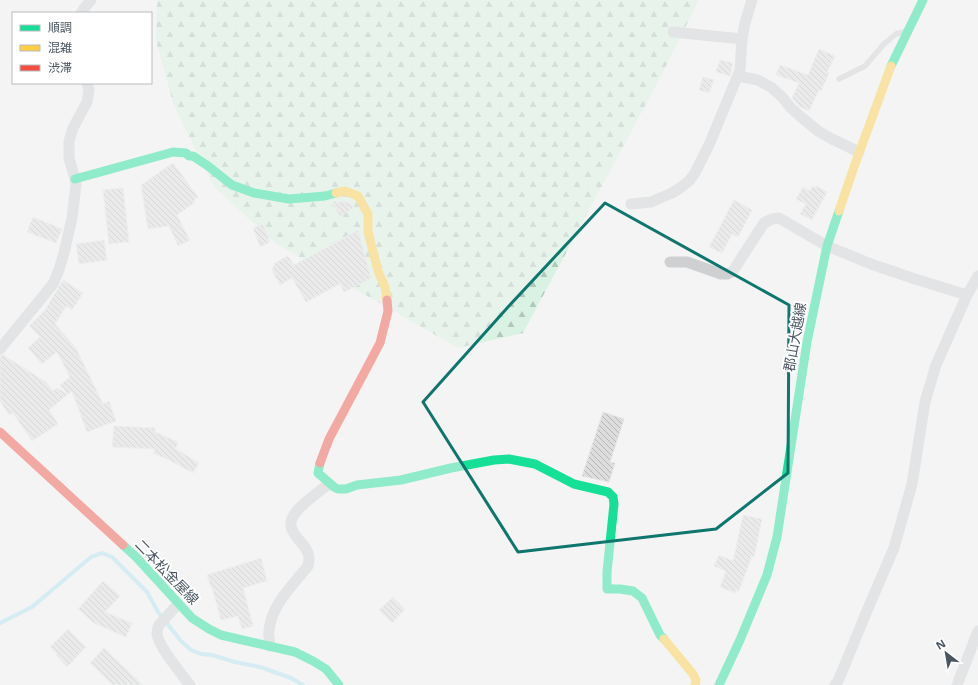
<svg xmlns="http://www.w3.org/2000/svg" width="978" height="685" font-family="'Noto Sans','Noto Sans JP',sans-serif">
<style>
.forest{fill:url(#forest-firs)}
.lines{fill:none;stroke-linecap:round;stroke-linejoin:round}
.stream{stroke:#aee2f0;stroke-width:4}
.building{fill:url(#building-back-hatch);stroke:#e5e6e7}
.lane{stroke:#ced0d2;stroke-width:5.5}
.street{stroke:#ced0d2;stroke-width:11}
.fast{stroke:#16e098;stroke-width:9}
.slow{stroke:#ffcf43;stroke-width:9}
.jam{stroke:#f24e42;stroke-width:9}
.marked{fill:none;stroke:#0f766e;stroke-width:3;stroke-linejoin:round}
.labels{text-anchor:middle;stroke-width:4;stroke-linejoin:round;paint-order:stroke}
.street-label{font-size:14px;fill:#4a5661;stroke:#fff}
</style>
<defs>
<pattern id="forest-firs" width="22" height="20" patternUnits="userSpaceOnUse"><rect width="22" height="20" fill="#d9f2e3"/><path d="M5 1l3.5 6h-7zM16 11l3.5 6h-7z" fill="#b2c7bb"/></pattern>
<pattern id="building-back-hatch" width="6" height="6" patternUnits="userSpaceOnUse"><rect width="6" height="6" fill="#ddddde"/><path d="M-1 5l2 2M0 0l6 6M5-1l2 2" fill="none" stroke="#b5b6b7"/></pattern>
</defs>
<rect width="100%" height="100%" fill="#f4f4f4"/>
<polygon class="forest" points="157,0 699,0 662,74 523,333 458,348 275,243 214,187 174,106 156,41"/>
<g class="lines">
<polyline class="stream" points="0,623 32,607 91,557 102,553 112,557 147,592 158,612 181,641 191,650 201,654 212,655 235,662 260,667 291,678 303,685"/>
</g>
<g class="building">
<polygon points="819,49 835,56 827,72 829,73 821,91 819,90 809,111 800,107 792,98 799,83 776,75 780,65 808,75"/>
<polygon points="720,60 733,63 730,76 716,72"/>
<polygon points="703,77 714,80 709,93 699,90"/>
<polygon points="173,163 198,197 194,200 195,202 177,215 190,240 178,246 169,226 148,229 141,185"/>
<polygon points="812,186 815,188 816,186 827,192 812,220 800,214 806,204 796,199 803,187 810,191"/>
<polygon points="123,188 129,242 109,244 103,190"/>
<polygon points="734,200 752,210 738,237 732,234 722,253 709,247"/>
<polygon points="344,201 351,204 354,208 340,216 332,204"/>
<polygon points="33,217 62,229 56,243 27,232"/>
<polygon points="263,224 270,242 260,247 253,228"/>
<polygon points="358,230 359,234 371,278 344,292 340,284 306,302 292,278 280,285 272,270 275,263 288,256 294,265"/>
<polygon points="104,240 107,260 79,264 76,244"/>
<polygon points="63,280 83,293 72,310 66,306 55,324 76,348 103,404 109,401 116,421 87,432 72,391 68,394 60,385 70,377 57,352 42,364 28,348 40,337 29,326 45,310"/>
<polygon points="3,355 46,382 53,391 57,388 68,394 49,410 58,424 32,441 13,413 9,415 0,401 0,356"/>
<polygon points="603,412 624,419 610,462 615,463 609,482 582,476"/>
<polygon points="114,426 155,428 155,432 178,442 176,449 199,463 193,473 169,460 153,453 155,449 112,447"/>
<polygon points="743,515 762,519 754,557 752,556 739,591 736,591 735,593 720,587 726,571 714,566 719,555 733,561"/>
<polygon points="261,558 267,581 243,588 253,626 242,629 238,616 221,620 212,587 211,588 207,575"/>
<polygon points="103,581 120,596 105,612 132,623 126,637 94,623 78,609"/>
<polygon points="393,597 405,609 392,623 379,610"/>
<polygon points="68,629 86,647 67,667 56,655 57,654 50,647"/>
<polygon points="104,648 143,685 113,685 90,663"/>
</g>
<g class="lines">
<polyline class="lane" points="839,79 865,66 884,44 896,34 904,32"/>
<g class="street">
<polyline points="81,13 86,6 91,0"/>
<polyline points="673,32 742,39"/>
<polyline points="738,76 758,80 772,88 782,97 791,108 801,117 818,131 832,139 859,152"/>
<polyline points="631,204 651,202 672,193 680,188 689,181 695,173 709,145 740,70 742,39 745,23 752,0"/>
<polyline points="670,262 687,262 721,274 727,274 733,271 764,223 772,219 779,218 827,246 871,264 915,279 967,295"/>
<polyline points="0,349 53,284 59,270 64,253 72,218 76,185 75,179 69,158 69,141 73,128 87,102 89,90 87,83"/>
<path d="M 178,604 L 159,625 C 158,627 157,631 157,634 C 159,648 181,673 190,685"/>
<path d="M 270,646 C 270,641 268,636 269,631 C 271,605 293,585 308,566 C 308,564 309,562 309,559 C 310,542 279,533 296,512 C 304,502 318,492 329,484"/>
<polyline points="835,685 837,683 841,674 869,606 894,548 912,484 925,402 936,365 967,295 978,276"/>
<polyline points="957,685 978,631"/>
</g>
<g class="fast">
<polyline points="891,66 923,0"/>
<polyline points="75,179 173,152 186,153 189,156 193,156 208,166 232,185 254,193 289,199 325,196 336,193"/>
<polyline points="320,463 318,473 334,487 338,489 346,489 357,485 401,480 451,468 494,460 509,459 535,464 574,484 608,492 613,497 614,504 607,572 607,589 620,589 633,591 642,598 660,635 664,639"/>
<polyline points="123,545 136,557 192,618 209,629 221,635 295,652 313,661 326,669 339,685"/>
<polyline points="719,685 740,640 767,575 777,537 807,342 827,246 839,211"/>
</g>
<g class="slow">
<polyline points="336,193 345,191 358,196 368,214 368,232 378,271 385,287 387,300"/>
<polyline points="839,211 855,164 891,66"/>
<polyline points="664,639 693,674 696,680 695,685"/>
</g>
<g class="jam">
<polyline points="0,432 123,545"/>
<polyline points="320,463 329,439 380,343 388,311 387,300"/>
</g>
</g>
<path d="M0 0H978V685H0ZM 605,203 L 789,305 L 788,473 L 716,529 L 518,552 L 423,402 L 508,307 Z" fill="#f4f4f4" fill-opacity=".55" fill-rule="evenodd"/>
<path class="marked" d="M 605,203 L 789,305 L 788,473 L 716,529 L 518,552 L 423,402 L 508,307 Z"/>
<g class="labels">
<g class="street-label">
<text transform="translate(795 337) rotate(-80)" y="5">郡山大越線</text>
<text transform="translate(167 572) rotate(46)" y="5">二本松金屋線</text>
</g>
</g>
<rect x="12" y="12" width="140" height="72" fill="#ffffff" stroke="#b7bbc0"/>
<rect x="20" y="25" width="20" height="6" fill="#16e098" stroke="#b7bbc0"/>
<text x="48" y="32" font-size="12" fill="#4a5661">順調</text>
<rect x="20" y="45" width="20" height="6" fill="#ffcf43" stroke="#b7bbc0"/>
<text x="48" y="52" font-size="12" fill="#4a5661">混雑</text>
<rect x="20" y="65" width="20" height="6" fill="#f24e42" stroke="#b7bbc0"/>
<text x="48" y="72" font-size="12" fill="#4a5661">渋滞</text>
<g transform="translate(946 653) rotate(329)" stroke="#ffffff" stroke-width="3" paint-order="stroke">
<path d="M0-3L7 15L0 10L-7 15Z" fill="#4a5661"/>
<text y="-6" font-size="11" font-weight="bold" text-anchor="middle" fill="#4a5661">N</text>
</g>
</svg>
